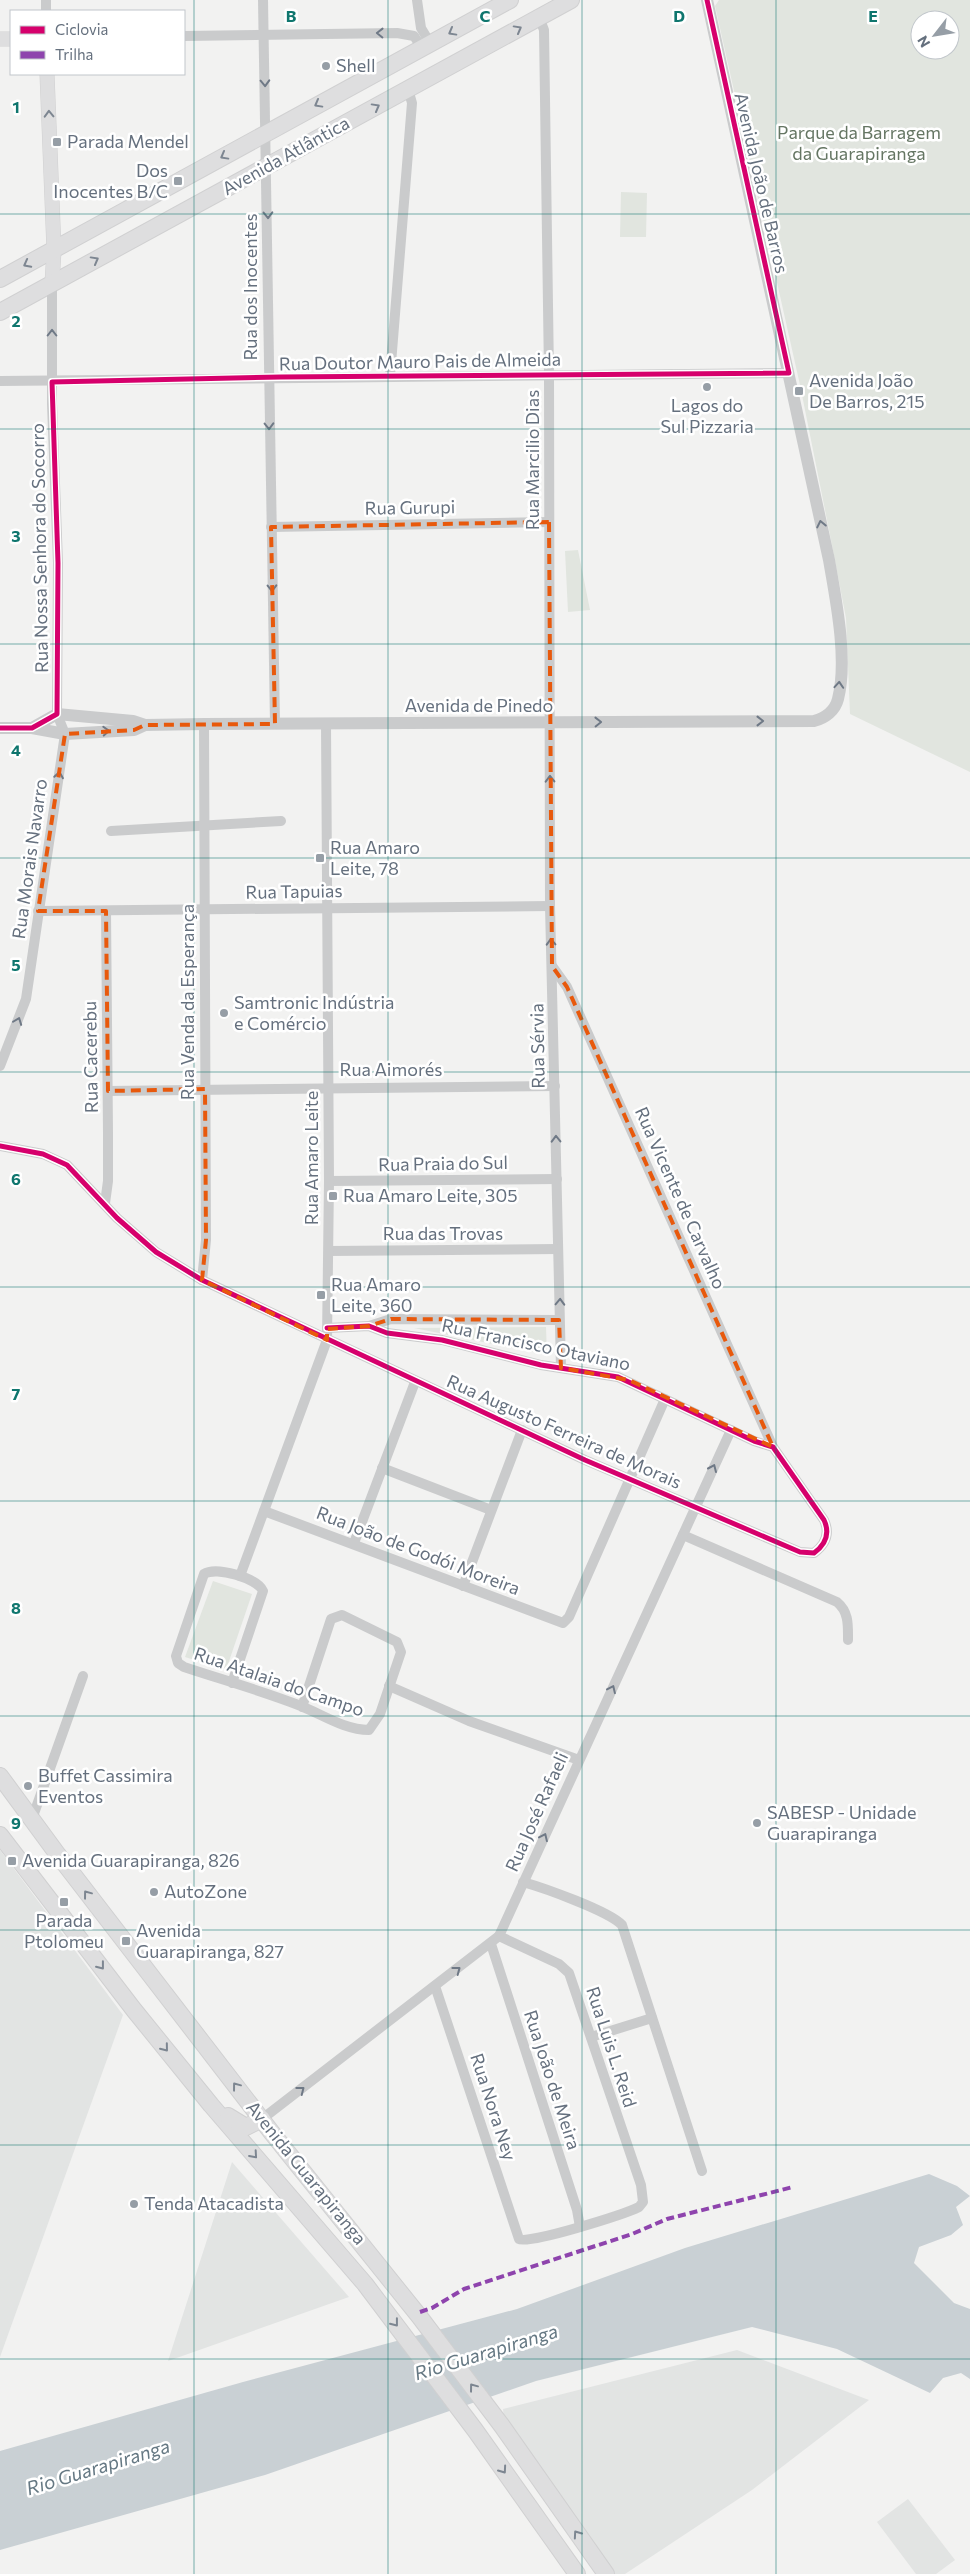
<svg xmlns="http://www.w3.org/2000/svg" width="970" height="2574" font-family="Commissioner,sans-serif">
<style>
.built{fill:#e2e4e3}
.green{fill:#e1e5df;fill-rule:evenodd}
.water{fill:#c9d0d4}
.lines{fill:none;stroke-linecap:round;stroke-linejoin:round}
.secondary-casing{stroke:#d0d0d1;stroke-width:15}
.primary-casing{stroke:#d0d0d1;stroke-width:18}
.minor{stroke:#cacbcc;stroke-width:10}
.tertiary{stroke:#cacbcc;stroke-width:12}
.secondary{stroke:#dededf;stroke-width:14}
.primary{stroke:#dededf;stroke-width:16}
.quiet{stroke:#8e44ad;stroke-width:4;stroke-dasharray:8 4;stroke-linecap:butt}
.cycleway-casing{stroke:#fff;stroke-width:8}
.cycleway{stroke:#d6006c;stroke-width:5}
.oneway{stroke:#7d8691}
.oneway2{stroke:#6f7986}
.marked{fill:none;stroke:#e8590c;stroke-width:4;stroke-dasharray:10 6;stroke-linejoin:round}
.grid{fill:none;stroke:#0f766e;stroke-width:1;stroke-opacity:0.55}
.poi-dot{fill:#969ea6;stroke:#fff;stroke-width:2}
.labels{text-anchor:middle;stroke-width:5;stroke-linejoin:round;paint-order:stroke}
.poi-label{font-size:18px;fill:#65707e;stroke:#fff;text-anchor:start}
.park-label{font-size:18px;fill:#657663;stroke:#fff}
.street-label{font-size:18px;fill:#65707e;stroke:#fff}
.water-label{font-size:19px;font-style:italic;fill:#657883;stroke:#fff}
.grid-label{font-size:16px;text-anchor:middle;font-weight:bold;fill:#0f766e;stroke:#fff;stroke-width:5;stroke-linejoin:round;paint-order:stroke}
</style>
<rect width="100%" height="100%" fill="#f2f2f1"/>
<g class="built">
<polygon points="0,1850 123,2015 0,2357"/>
<polygon points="232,2162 349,2297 168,2361"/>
<polygon points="737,2350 869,2400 752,2490 625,2574 615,2574 504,2419 503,2409"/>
<polygon points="908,2499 955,2560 936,2574 916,2574 877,2522"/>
</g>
<g class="green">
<path d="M 719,0 L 970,0 L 970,772 L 850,714 L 846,618 L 831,540 L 800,385 L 715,6 ZM 920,20 L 950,20 L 950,50 L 920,50 Z"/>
<polygon points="621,192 647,193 646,237 620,237"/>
<polygon points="578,550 590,610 568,612 565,551"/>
<polygon points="546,1327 547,1355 414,1328"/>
<polygon points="213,1581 252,1594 226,1670 185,1657"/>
</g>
<polygon class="water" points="929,2174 957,2186 970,2196 956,2207 963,2225 951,2235 919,2247 914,2263 954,2303 970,2309 970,2379 961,2373 943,2378 930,2393 837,2349 752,2327 536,2381 265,2475 0,2550 0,2451 243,2382 517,2309 685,2248"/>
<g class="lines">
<defs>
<g id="secondary">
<polyline points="0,39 11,39"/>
<polyline points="47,74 54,250 52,284"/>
</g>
<g id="primary">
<polyline points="0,279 510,0"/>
<polyline points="0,312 571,0"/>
<polyline points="0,1776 58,1855 272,2133 419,2316 502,2426 606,2574"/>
<polyline points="0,1835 134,2010 211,2105 365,2284 475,2430 577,2574"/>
<polyline points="228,2116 246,2127 262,2119"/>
</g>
</defs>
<use href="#secondary" class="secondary-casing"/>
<use href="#primary" class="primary-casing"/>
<g class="minor">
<polyline points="46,0 46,11"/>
<polyline points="263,0 275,724"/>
<polyline points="417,0 421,28 430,43"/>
<polyline points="539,17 544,30 549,374 550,906 561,1368"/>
<polyline points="184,36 397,33 414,36 422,48"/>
<polyline points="390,376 412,103 408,89"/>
<polyline points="0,381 789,373"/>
<polyline points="271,527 549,522"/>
<polyline points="111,831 281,821"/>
<polyline points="38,911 550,906"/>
<polyline points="552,966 567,987 773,1447"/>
<polyline points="0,1066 26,999 65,734 57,714 58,563 52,404 52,284"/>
<polyline points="108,1091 555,1086"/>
<path d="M 0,1146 L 43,1154 L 67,1165 L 117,1218 L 156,1252 L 202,1280 L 585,1460 L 800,1552 L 814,1553 C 826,1544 830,1533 824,1520 L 773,1447 L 754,1441 L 618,1377 L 541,1365 L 442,1340 L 387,1333 L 369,1326 L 327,1328"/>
<polyline points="329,1181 557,1179"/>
<polyline points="105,1203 108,1181 108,1133 106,911"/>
<polyline points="329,1251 557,1249"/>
<polyline points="202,1280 206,1240 204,724"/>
<polyline points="369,1326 391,1319 559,1320"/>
<polyline points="382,1468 491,1510"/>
<polyline points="264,1511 563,1623 569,1617 665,1399"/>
<path d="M 683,1535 L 837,1602 C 849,1612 848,1625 848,1640"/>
<polyline points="354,1543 415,1382"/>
<polyline points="240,1576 327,1340 329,1181 326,724"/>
<polyline points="463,1586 522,1430"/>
<path d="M 232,1683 L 263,1591 C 257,1578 216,1566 204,1574 L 176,1656 L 178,1663 L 184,1667 C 223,1680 263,1691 301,1706 C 323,1715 345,1730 369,1730 L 380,1714 L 401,1652 L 397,1642 L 342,1615 L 331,1619 L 302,1707"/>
<polyline points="389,1686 469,1721 579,1760"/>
<polyline points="32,1819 83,1676"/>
<path d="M 523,1882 C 544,1888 609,1911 622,1925 L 702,2171"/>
<polyline points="491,1944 577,2210 580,2227"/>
<path d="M 435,1986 L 519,2239 C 528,2245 625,2214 639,2207 L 643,2202 L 641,2185 L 569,1973 L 559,1964 L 499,1936"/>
<polyline points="591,2037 652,2018"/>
<polyline points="262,2119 499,1936 731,1430"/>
</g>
<g class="tertiary">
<path d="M 0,728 L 32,728 L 65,734 L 134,730 L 145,725 L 204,724 L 814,721 C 825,718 835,711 838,699 C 848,660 836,600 829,560 L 707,0"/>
<polyline points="32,728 57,714 133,721 145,725"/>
</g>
<use href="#secondary" class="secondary"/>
<use href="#primary" class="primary"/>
<polyline class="quiet" points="420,2312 432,2308 464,2289 632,2234 667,2219 793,2187"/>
<defs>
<g id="cycleway">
<polyline points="0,728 32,728 57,714 58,563 52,382 281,377 789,373 707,0"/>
<path d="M 0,1146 L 43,1154 L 67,1165 L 117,1218 L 156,1252 L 202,1280 L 585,1460 L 800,1552 L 814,1553 C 826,1544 830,1533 824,1520 L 773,1447 L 754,1441 L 618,1377 L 541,1365 L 442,1340 L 387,1333 L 369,1326 L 327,1328"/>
</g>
</defs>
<use href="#cycleway" class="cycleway-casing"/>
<use href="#cycleway" class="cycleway"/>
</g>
<defs><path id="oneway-chevron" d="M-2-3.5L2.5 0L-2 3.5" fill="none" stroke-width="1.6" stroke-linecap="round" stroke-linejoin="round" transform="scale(1.25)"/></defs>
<g class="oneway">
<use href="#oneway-chevron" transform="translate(518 29) rotate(-29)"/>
<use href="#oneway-chevron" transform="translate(452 32) rotate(151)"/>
<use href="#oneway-chevron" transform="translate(318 104) rotate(151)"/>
<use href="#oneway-chevron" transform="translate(376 107) rotate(-29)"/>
<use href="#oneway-chevron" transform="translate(49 114) rotate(-92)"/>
<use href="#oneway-chevron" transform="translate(224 156) rotate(151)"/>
<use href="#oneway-chevron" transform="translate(95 260) rotate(-29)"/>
<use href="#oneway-chevron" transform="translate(27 264) rotate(152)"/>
<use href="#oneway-chevron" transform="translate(87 1894) rotate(-127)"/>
<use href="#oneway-chevron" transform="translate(101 1966) rotate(52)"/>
<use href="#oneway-chevron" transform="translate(165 2048) rotate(51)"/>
<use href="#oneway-chevron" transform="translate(236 2086) rotate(-127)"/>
<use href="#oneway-chevron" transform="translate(254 2155) rotate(49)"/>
<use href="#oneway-chevron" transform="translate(395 2323) rotate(52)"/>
<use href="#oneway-chevron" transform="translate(473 2387) rotate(-127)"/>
<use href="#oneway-chevron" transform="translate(503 2470) rotate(55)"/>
<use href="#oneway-chevron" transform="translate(577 2534) rotate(-125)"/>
</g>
<g class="oneway2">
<use href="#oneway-chevron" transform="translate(380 33) rotate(-179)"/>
<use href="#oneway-chevron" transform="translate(265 83) rotate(88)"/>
<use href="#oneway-chevron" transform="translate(268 215) rotate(89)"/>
<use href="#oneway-chevron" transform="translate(52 333) rotate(-90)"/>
<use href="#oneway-chevron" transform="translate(269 426) rotate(89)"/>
<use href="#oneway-chevron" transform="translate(821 524) rotate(-102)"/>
<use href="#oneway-chevron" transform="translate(272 588) rotate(89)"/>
<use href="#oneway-chevron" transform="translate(839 685) rotate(-86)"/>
<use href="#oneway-chevron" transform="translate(760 721)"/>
<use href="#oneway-chevron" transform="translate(598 722) rotate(-1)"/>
<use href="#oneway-chevron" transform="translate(106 731) rotate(-3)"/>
<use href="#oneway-chevron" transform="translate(59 775) rotate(-81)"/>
<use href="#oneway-chevron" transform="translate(550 779) rotate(-91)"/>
<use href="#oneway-chevron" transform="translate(551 942) rotate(-92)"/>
<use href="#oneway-chevron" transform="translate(18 1021) rotate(-69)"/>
<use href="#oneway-chevron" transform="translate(556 1139) rotate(-91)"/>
<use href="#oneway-chevron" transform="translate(560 1302) rotate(-88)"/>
<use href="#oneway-chevron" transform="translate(713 1468) rotate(-66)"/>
<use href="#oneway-chevron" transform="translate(612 1689) rotate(-65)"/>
<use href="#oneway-chevron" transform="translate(544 1837) rotate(-65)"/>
<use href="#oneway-chevron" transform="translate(457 1970) rotate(-37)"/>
<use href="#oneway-chevron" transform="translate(301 2090) rotate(-38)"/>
</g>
<path class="marked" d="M 549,522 L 552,966 L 567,987 L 773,1447 L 629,1380 L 561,1368 L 559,1320 L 391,1319 L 369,1326 L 327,1329 L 327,1340 L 202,1280 L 206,1240 L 205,1089 L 108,1091 L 106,911 L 38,911 L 65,734 L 134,730 L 145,725 L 275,724 L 271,527 Z"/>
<path class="grid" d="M 194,0 L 194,2574M 388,0 L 388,2574M 582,0 L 582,2574M 776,0 L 776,2574M 0,214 L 970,214M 0,429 L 970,429M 0,644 L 970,644M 0,858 L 970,858M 0,1072 L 970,1072M 0,1287 L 970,1287M 0,1501 L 970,1501M 0,1716 L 970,1716M 0,1930 L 970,1930M 0,2145 L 970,2145M 0,2359 L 970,2359"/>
<g class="poi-dot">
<circle cx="326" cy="66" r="5"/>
<rect x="52" y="137" width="10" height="10" rx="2.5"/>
<rect x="173" y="176" width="10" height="10" rx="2.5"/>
<circle cx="707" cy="387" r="5"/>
<rect x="794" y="386" width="10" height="10" rx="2.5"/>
<rect x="315" y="853" width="10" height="10" rx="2.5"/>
<circle cx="224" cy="1013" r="5"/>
<rect x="328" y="1191" width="10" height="10" rx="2.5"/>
<rect x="316" y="1290" width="10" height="10" rx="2.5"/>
<circle cx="28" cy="1786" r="5"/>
<circle cx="757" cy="1823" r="5"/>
<rect x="7" y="1856" width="10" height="10" rx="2.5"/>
<circle cx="154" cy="1892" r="5"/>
<rect x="59" y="1897" width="10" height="10" rx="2.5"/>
<rect x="121" y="1936" width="10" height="10" rx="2.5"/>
<circle cx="134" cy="2204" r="5"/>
</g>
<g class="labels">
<g class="poi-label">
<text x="336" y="72">Shell</text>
<text x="67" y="148">Parada Mendel</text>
<text x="168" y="177" text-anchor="end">Dos<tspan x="168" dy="21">Inocentes B/C</tspan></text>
<text x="809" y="387">Avenida João<tspan x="809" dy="21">De Barros, 215</tspan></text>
<text x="707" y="412" text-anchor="middle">Lagos do<tspan x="707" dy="21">Sul Pizzaria</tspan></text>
<text x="330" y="854">Rua Amaro<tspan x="330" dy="21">Leite, 78</tspan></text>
<text x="234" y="1009">Samtronic Indústria<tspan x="234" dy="21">e Comércio</tspan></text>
<text x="343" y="1202">Rua Amaro Leite, 305</text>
<text x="331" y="1291">Rua Amaro<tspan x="331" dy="21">Leite, 360</tspan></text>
<text x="38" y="1782">Buffet Cassimira<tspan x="38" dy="21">Eventos</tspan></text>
<text x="767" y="1819">SABESP - Unidade<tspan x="767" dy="21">Guarapiranga</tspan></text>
<text x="22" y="1867">Avenida Guarapiranga, 826</text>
<text x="164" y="1898">AutoZone</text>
<text x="64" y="1927" text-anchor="middle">Parada<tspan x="64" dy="21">Ptolomeu</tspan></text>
<text x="136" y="1937">Avenida<tspan x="136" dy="21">Guarapiranga, 827</tspan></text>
<text x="144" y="2210">Tenda Atacadista</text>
</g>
<g class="park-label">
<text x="859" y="139">Parque da Barragem<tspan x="859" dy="21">da Guarapiranga</tspan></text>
</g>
<g class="street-label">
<text transform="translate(286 156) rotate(-29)" y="6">Avenida Atlântica</text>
<text transform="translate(761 183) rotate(77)" y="6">Avenida João de Barros</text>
<text transform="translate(251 287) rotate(-90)" y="6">Rua dos Inocentes</text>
<text transform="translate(420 362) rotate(-1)" y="6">Rua Doutor Mauro Pais de Almeida</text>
<text transform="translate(533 460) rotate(-90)" y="6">Rua Marcilio Dias</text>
<text transform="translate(410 508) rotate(-1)" y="6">Rua Gurupi</text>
<text transform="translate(40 548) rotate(-91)" y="6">Rua Nossa Senhora do Socorro</text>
<text x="479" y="712">Avenida de Pinedo</text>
<text transform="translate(30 859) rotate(-82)" y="6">Rua Morais Navarro</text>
<text transform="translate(294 892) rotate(-1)" y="6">Rua Tapuias</text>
<text transform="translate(188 1002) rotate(-90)" y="6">Rua Venda da Esperança</text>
<text transform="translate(538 1046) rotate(-91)" y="6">Rua Sérvia</text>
<text transform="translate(91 1057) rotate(-91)" y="6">Rua Cacerebu</text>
<text x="391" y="1076">Rua Aimorés</text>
<text transform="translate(312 1158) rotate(-90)" y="6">Rua Amaro Leite</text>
<text transform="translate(443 1164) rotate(-1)" y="6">Rua Praia do Sul</text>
<text transform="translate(680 1198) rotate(66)" y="6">Rua Vicente de Carvalho</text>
<text x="443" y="1240">Rua das Trovas</text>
<text transform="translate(536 1345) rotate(12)" y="6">Rua Francisco Otaviano</text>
<text transform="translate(564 1432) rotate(24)" y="6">Rua Augusto Ferreira de Morais</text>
<text transform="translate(418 1551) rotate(21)" y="6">Rua João de Godói Moreira</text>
<text transform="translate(279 1682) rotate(19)" y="6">Rua Atalaia do Campo</text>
<text transform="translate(537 1812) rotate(-66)" y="6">Rua José Rafaeli</text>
<text transform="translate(611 2047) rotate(72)" y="6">Rua Luis L. Reid</text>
<text transform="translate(552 2080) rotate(72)" y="6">Rua João de Meira</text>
<text transform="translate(493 2107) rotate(72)" y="6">Rua Nora Ney</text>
<text transform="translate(306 2173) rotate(51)" y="6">Avenida Guarapiranga</text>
</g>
<g class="water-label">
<text transform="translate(486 2352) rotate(-17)" y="7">Rio Guarapiranga</text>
<text transform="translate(98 2467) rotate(-17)" y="7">Rio Guarapiranga</text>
</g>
</g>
<g class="grid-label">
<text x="291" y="22">B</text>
<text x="485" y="22">C</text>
<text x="679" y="22">D</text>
<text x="873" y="22">E</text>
<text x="16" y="113">1</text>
<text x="16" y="327">2</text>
<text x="16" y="542">3</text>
<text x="16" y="756">4</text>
<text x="16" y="971">5</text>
<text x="16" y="1185">6</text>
<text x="16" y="1400">7</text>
<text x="16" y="1614">8</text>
<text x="16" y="1829">9</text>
</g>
<rect x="10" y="10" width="175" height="65" fill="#ffffff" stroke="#c1c6cb"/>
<rect x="20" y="26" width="25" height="8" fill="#d6006c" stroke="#c1c6cb"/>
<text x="55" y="35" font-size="15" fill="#65707e">Ciclovia</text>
<rect x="20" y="51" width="25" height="8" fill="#8e44ad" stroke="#c1c6cb"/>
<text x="55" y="60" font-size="15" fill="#65707e">Trilha</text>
<g transform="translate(935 35) rotate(239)"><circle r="24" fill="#ffffff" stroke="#c1c6cb"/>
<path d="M0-4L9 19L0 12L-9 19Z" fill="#969ea6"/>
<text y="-8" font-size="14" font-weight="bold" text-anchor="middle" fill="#65707e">N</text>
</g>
</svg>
